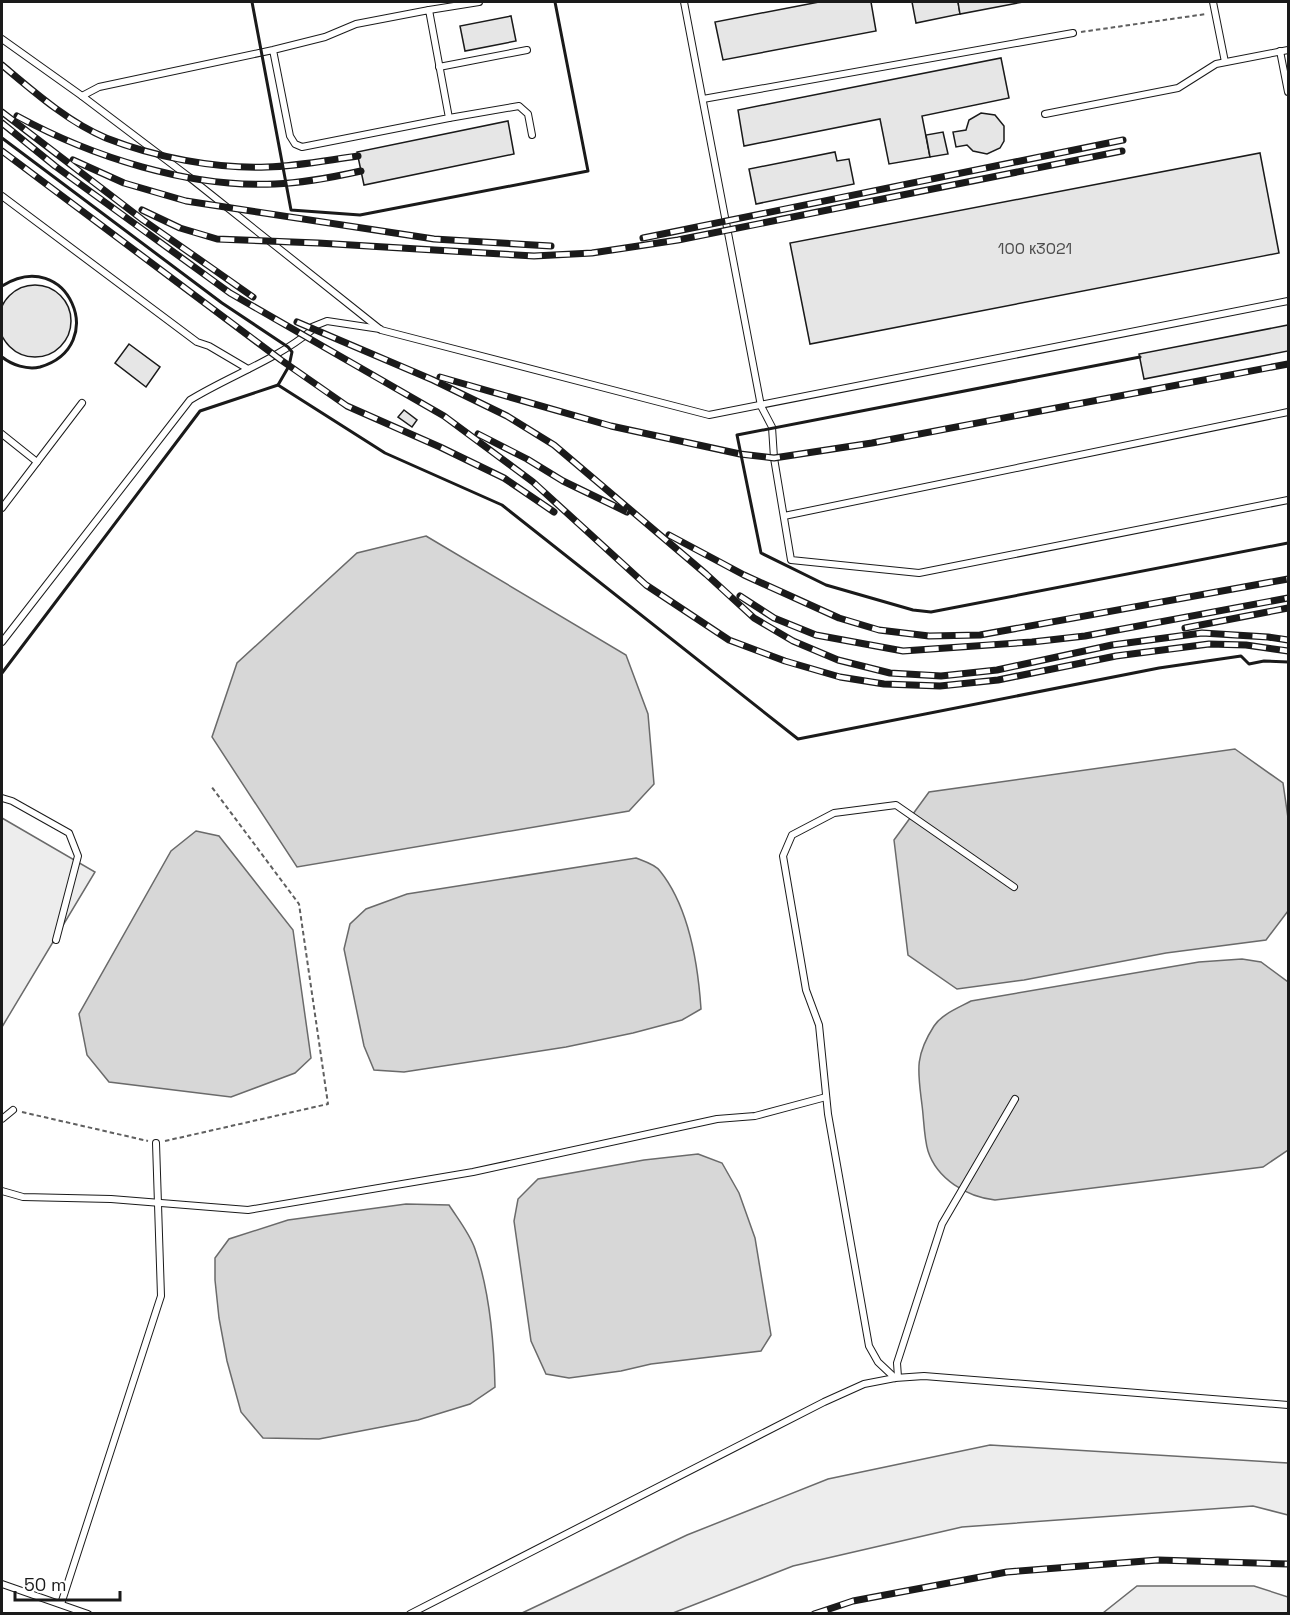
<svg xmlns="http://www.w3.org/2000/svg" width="1290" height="1615" font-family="'Space Grotesk',sans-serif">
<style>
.built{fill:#ededed;stroke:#6a6a6a;stroke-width:1.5}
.water{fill:#d7d7d7;stroke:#6a6a6a;stroke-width:1.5}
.building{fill:#e6e6e6;stroke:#1a1a1a;stroke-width:1.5}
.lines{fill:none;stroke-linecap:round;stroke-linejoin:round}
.service-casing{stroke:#1a1a1a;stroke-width:8}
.path{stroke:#5f5f5f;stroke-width:2;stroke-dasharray:4.5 3;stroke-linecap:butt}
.service{stroke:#fff;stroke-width:6}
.rail-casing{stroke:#1a1a1a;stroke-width:7}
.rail{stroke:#fff;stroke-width:4.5;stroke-dasharray:14;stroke-linecap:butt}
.wall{stroke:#1a1a1a;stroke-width:3}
.labels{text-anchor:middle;stroke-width:4.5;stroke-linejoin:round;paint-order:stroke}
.number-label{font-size:16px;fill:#4d4d4d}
</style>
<rect width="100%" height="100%" fill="#fff"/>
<g class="built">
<polygon points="2,818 95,872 2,1027"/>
<polygon points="990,1445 1288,1463 1288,1515 1253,1506 962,1527 793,1566 673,1613 522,1613 687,1535 828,1479"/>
<polygon points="1137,1586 1254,1586 1288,1597 1288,1613 1103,1613"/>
</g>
<g class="water">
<polygon points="426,536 626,655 648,714 654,784 629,811 297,867 212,737 237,663 357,553"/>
<polygon points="1235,749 1283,783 1288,818 1288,911 1266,940 1166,953 1024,980 957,989 908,955 894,840 929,792"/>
<polygon points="196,831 219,836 293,930 311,1058 295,1073 231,1097 109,1082 87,1055 79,1014 171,851"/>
<path d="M 636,858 C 643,861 655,864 660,871 C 689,907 698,964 701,1009 L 682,1020 L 633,1033 L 566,1047 L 404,1072 L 374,1070 L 364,1046 L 344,949 L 350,924 L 366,909 L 407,894 Z"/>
<path d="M 1242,959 L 1261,962 L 1288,982 L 1288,1150 L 1263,1167 L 995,1200 C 967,1197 937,1179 928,1151 C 924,1138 924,1120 922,1105 C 918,1072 914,1057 934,1026 C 942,1014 958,1008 971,1001 L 1199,962 Z"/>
<polygon points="698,1154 722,1163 739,1193 755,1238 771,1335 761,1351 651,1364 621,1371 569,1378 546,1374 531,1341 514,1221 518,1199 538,1179 644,1160"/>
<path d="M 406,1204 L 449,1205 C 458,1219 470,1234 475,1249 C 490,1292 494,1341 495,1387 L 470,1404 L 418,1420 L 319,1439 L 263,1438 L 241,1412 L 227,1361 L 219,1318 L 215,1280 L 215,1258 L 229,1239 L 288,1220 Z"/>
</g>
<g class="building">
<polygon points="819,2 871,2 876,31 723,60 715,22"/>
<polygon points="912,2 958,2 960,14 916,23"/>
<polygon points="958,2 1023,2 960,14"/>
<polygon points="511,16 516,41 465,51 460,26"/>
<polygon points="1001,58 1009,98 922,116 930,157 889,164 880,119 744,146 738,110"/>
<polygon points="981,113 995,115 1004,126 1004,141 1000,148 987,154 973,151 967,145 956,147 953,132 966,130 969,120"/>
<polygon points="508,121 514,154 364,185 357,152"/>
<polygon points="943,132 948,154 930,157 926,135"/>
<polygon points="835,152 837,161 849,159 854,184 756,204 749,169"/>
<polygon points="1260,153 1279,253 810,344 790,243"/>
<circle cx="35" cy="321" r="36"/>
<polygon points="1288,325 1288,351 1144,379 1139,354"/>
<polygon points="129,344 160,367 146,387 115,363"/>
<polygon points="404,410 417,420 412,427 398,417"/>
</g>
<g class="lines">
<defs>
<g id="service">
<polyline points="684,2 761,406 772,427 774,458 791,560 919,573 1288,500"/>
<polyline points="1213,2 1225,62"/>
<polyline points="429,10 479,2"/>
<polyline points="2,39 82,96"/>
<polyline points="273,50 290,136 295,144 302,147 449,118 429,10 356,24 325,37 273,50 99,87 82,96 189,177 381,330 709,415 1288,301"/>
<polyline points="1280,51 1288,92"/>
<polyline points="439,67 527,50"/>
<polyline points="703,99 1073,33"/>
<polyline points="1045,114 1178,88 1216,64 1288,50"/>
<polyline points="449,118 519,106 528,114 532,135"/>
<polyline points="2,196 197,342 209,346 248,369"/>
<polyline points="2,434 37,462"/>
<polyline points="2,508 82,403"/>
<polyline points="784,516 1288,412"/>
<path d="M 2,642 L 190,400 C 229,376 276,360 312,330 L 312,327 L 327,321 L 380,329"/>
<polyline points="2,798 12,801 69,833 78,856 56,940"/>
<polyline points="2,1119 13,1110"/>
<polyline points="2,1191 23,1197 111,1199 248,1210 473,1172 717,1119 755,1116 826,1097"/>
<polyline points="898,1377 897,1363 942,1224 1015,1099"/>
<polyline points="895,1378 878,1362 869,1346 828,1114 819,1025 806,990 783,856 792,835 834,813 896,805 1014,887"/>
<polyline points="2,1584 88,1614"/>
<polyline points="61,1604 161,1296 156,1143"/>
<polyline points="410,1614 824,1402 864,1384 895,1378 924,1376 1288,1405"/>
</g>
</defs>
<use href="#service" class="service-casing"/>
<g class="path">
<polyline points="1081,32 1206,14"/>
<polyline points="22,1112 148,1141"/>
<polyline points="165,1141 328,1104 299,904 211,786"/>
</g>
<use href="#service" class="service"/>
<defs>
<g id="rail">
<path d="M 2,65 C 33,91 68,122 106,138 C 154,157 216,169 267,167 C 298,166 328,160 358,156"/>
<polyline points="2,112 143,220 253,297"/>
<path d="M 17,116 C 92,157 189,188 275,184 C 303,183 334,177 361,171"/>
<polyline points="2,123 55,166 230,293 444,416 533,482 646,585 729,640 785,661 840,677 884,684 940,686 998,680 1116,656 1209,644 1246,645 1288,651"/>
<polyline points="2,151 281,360 347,406 440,447 504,478 554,512"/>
<polyline points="73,160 124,183 186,201 434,239 551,246"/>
<polyline points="142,210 180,228 217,239 318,243 534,256 592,253 678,240 1122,151"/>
<polyline points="643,238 1123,140"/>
<polyline points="297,322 433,380 507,416 554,445 706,574 754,618 793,641 838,660 890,673 941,676 997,670 1112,645 1202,633 1268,637 1288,640"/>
<polyline points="440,377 611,426 740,454 774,458 872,443 1288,364"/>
<polyline points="478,434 527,459 563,481 627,512"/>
<polyline points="669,535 744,575 839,618 879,630 929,636 980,635 1288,579"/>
<polyline points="740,596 774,618 816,635 903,651 1032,642 1085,636 1288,598"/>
<polyline points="1185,628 1288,608"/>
<polyline points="814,1614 853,1601 1007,1572 1158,1560 1288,1564"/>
</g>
</defs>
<use href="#rail" class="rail-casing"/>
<use href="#rail" class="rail"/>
<g class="wall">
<polyline points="252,2 291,210 360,215 588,171 555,2"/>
<polyline points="2,138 222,303 288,347 292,352 289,366 278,385"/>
<path d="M 2,286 C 67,245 111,346 40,367 C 27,370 12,365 2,357"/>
<polyline points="1140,357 737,435 761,553 826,585 913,610 931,612 1288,543"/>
<polyline points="2,673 200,411 278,385 385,453 502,505 798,739 1159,668 1241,656 1249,664 1264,661 1288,662"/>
</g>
</g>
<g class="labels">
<g class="number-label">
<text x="1035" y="254">100 к3021</text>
</g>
</g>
<rect width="1290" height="1615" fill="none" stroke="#1a1a1a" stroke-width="6"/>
<path d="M15 1591v9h105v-9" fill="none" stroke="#1a1a1a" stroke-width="3"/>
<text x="24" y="1591" font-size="18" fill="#1a1a1a" stroke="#ffffff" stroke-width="4.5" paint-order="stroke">50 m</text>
</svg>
